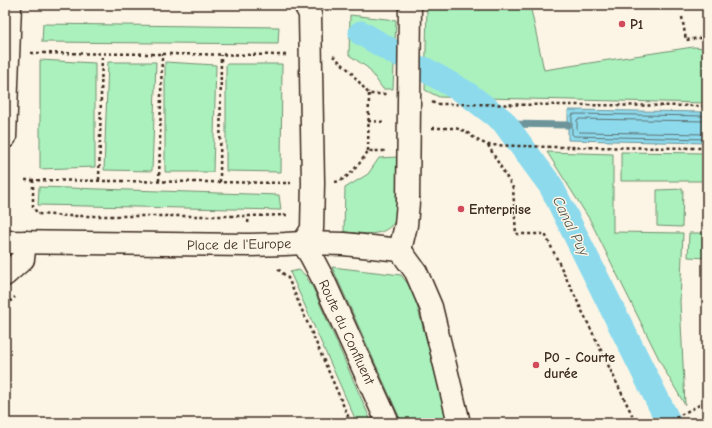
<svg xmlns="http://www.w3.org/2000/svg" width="712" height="428" font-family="'Comic Neue',sans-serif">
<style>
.green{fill:#aaf1bd;stroke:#728e6e}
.water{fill:#8ddaed;stroke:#6c949a}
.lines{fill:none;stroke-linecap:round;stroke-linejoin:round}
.shore{stroke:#5c7071;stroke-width:1}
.stream{stroke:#6c949a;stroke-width:7}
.canal{stroke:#8ddaed;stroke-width:25}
.minor-casing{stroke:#3b2a1e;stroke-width:25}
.path{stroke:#3b2a1e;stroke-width:2.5;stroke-dasharray:3 3;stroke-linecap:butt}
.minor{stroke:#fcf5e5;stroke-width:22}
.poi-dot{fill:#d1495b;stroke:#fcf5e5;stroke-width:1.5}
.labels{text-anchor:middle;stroke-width:3;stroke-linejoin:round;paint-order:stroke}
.poi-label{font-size:14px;font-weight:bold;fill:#3b2a1e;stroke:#fcf5e5;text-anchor:start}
.street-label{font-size:14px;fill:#3b2a1e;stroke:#fcf5e5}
.water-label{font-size:15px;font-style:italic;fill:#505652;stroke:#fcf5e5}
</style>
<rect width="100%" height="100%" fill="#fcf5e5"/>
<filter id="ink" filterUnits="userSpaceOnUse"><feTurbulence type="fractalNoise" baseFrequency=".025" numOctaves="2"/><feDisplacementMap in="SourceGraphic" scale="8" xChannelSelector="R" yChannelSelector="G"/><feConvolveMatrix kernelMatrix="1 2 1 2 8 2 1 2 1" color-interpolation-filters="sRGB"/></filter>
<g filter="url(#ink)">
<g class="green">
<polygon points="434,5 530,5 544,70 693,47 707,48 707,103 439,97 425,90 427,6"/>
<polygon points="350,15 396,20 393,89 383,89 368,68 349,55"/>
<polygon points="43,24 279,27 278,44 42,42"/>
<polygon points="40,60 95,63 95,167 40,169"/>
<polygon points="108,62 156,62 152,171 104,170"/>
<polygon points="165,62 216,65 213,172 165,172"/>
<polygon points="226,64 282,64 281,172 226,171"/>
<polygon points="547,152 613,154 613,232 683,233 680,302 685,405 664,369 590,220"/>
<polygon points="621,152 707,153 707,181 621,181"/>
<path d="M 397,157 L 396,220 C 383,239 365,233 344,232 L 345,188 L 368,174 L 379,158 Z"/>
<polygon points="39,187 279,195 281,210 38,205"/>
<polygon points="683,189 682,227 657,226 657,190"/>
<polygon points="689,233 707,233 707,258 688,257"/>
<polygon points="332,267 401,275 408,284 415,298 449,423 402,423"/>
<polygon points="299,270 305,275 313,288 372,423 357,423 290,272"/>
<polygon points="707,416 707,423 692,423"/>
</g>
<polygon class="water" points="568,110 707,112 707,143 568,140"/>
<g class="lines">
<g class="shore">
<polyline points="707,116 574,114 572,115 572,134 574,136 707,139"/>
<polyline points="707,121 579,119 577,120 577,130 579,132 707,134"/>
</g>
<polyline class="stream" points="505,124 568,125"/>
<g class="canal">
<polyline points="361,33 397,54"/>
<polyline points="424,69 466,93 503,121 551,186 669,423"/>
</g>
<defs>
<g id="minor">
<polyline points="5,137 10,5"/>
<polyline points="5,242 248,245 285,244 303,243 344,244 400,250 416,272 431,307 459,423"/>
<polyline points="303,243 312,229 313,183 310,14 305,5"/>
<polyline points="303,243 311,256 322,277 388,423"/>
<polyline points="400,250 406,225 408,202 410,5"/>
<polyline points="5,275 23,259 25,242"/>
</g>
</defs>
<use href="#minor" class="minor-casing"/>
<g class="path">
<polyline points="682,17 686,40 707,37"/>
<polyline points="31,53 288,55"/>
<polyline points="333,56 349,70 369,94 386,94"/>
<polyline points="432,102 436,104 707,106"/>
<polyline points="368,121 386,122"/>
<polyline points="432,128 455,128 465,131 477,140 488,145 553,147 707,148"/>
<polyline points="488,145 513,188 516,234 545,234 636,423"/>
<polyline points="368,151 369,94"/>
<polyline points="25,180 291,183"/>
<polyline points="33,180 33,207 38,214 68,216 249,216"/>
<polyline points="99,180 102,54"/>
<polyline points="159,181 162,54"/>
<polyline points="220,182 221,55"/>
<path d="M 335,182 C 347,181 362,161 368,151 L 386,151"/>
<polyline points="248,223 249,216 288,215"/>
<polyline points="278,269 288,278 351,423"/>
<polyline points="5,306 15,297"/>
<polyline points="665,423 707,401"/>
</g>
<use href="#minor" class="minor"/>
</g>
</g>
<g class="poi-dot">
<circle cx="622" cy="24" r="4"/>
<circle cx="461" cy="209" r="4"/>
<circle cx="536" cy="365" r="4"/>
</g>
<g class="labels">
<g class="poi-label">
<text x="630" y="29">P1</text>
<text x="469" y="214">Enterprise</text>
<text x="544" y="362">P0 - Courte<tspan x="544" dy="16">durée</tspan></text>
</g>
<g class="street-label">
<text transform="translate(239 244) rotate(-1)" y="5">Place de l'Europe</text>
<text transform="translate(347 332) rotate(65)" y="5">Route du Confluent</text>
</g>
<g class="water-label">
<text transform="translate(571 226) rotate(64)" y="5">Canal Puy</text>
</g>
</g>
<rect width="712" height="428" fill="none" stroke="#fcf5e5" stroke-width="20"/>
<rect x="10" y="10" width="692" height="408" fill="none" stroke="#3b2a1e" stroke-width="1.5" filter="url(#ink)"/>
</svg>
